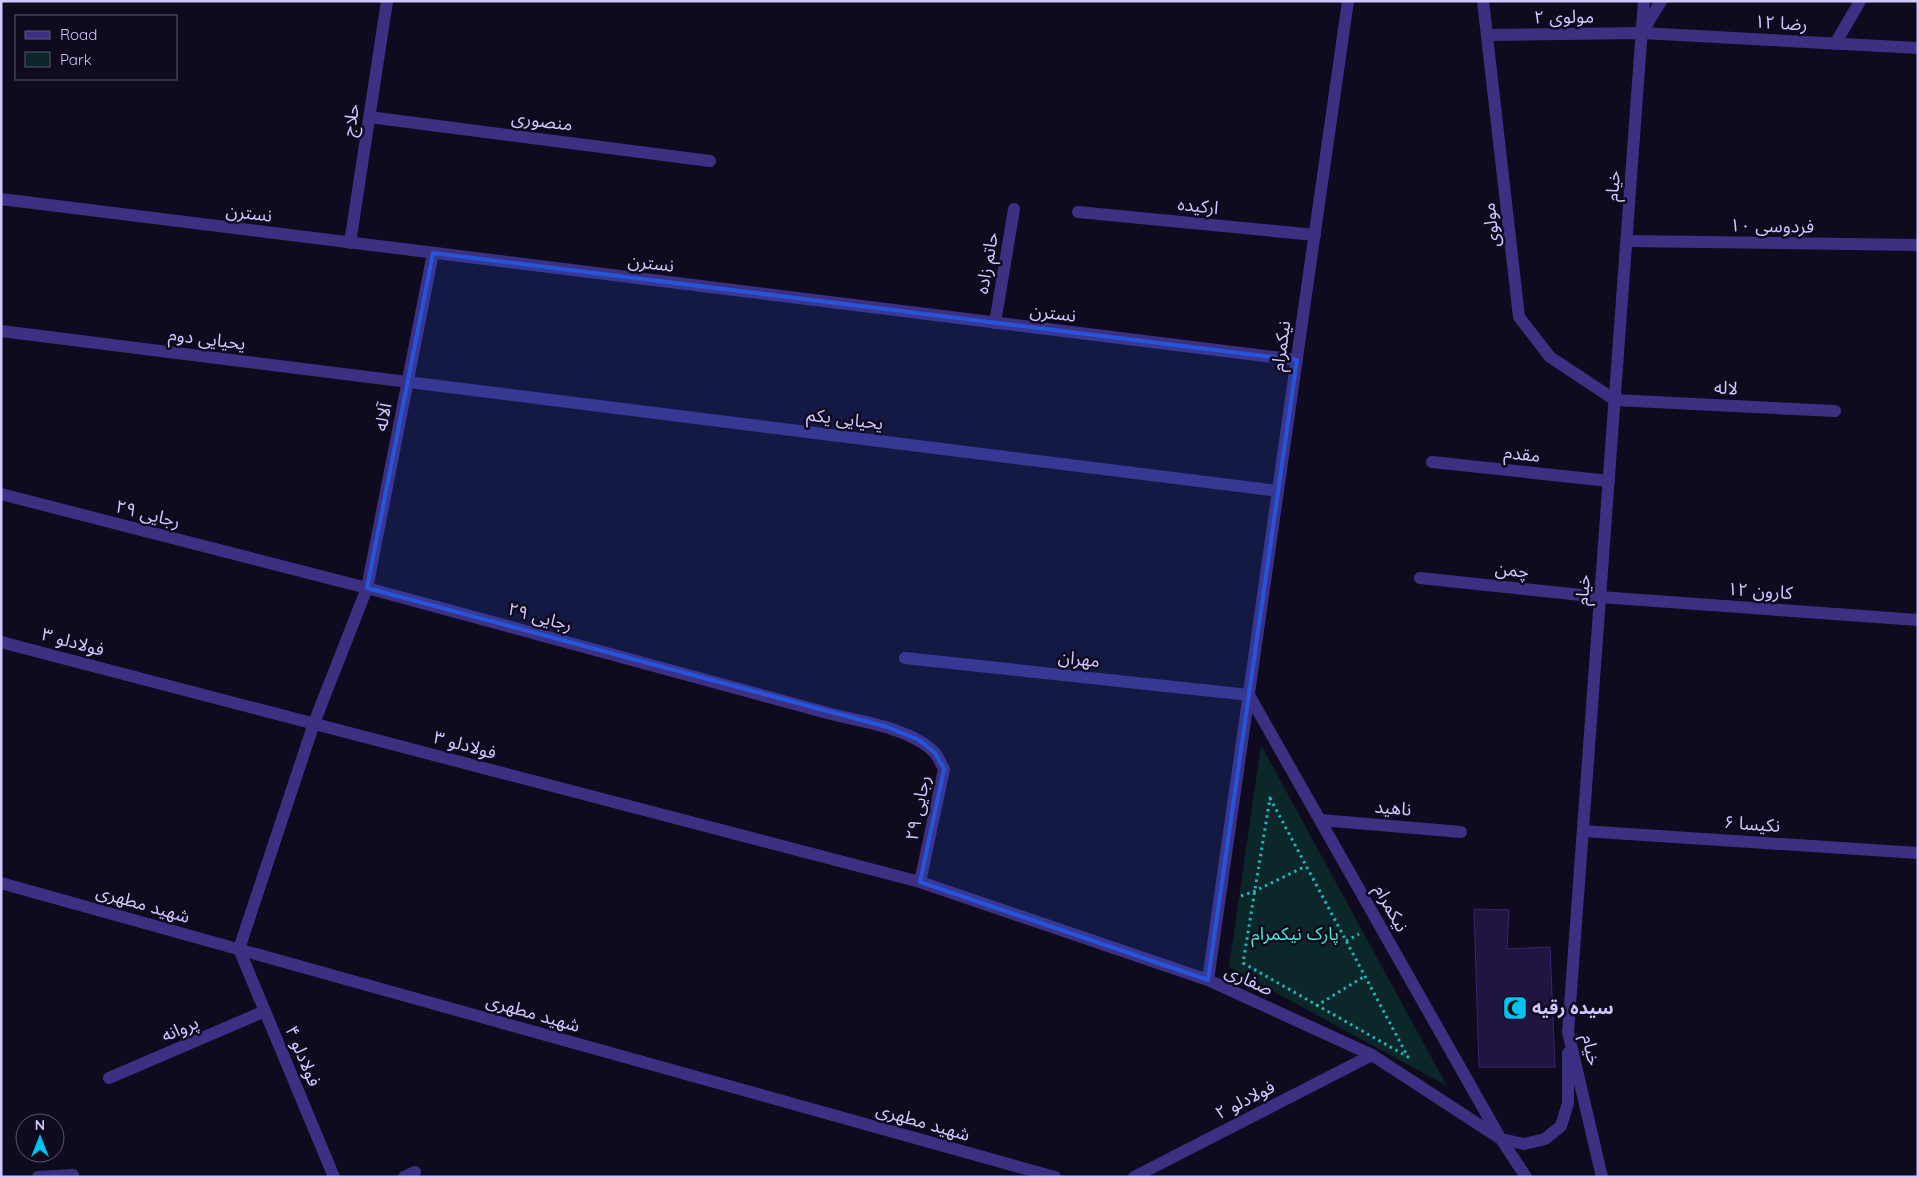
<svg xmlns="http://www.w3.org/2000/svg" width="1919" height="1178" font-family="Quicksand,'Noto Sans Arabic',sans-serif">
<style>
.green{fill:#0c2729}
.building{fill:#211441;stroke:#3a2470}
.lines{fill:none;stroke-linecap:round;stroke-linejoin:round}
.path{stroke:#21b4b9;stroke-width:3;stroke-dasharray:2.5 4;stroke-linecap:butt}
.minor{stroke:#3b3082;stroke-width:12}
.marked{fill:#2654da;fill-opacity:0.2;stroke:#2654da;stroke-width:4;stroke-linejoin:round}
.labels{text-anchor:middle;stroke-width:5;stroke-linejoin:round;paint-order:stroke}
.street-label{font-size:18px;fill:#d3c7ff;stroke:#0f0a1e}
.park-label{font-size:18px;fill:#48ead1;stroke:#0f0a1e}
.poi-label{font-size:18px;font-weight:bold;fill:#d3c7ff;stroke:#0f0a1e;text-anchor:start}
</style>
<rect width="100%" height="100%" fill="#0f0a1e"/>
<polygon class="green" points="1261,745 1447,1086 1229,967"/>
<polygon class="building" points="1474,909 1509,910 1507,949 1550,947 1555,1067 1479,1067"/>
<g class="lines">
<g class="path">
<polygon points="1270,798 1408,1057 1243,963"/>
<polyline points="1241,896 1255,891 1306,866"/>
<polyline points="1346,941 1359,934"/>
<polyline points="1316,1006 1365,976"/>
</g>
<g class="minor">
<polyline points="1483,1 1519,317 1550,357 1615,400 1835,411"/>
<polyline points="1643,31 1661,1"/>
<polyline points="1487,35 1642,33 1918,48"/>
<polyline points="1835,44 1860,1"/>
<polyline points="369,117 710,161"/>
<polyline points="1,199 1297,360"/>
<polyline points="1078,212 1315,235"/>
<polyline points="1627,241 1918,245"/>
<polyline points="350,243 387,1"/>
<polyline points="995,323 1014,209"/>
<polyline points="1,331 1278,491"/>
<polyline points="1432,462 1609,481"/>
<path d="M 1,494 L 367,588 L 831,714 C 863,722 910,728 934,752 C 938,756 941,764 944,769 L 920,882"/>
<polyline points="1420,578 1600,597 1918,620"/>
<polyline points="1,642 920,882 1208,980 1372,1055 1501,1139 1526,1177"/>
<polyline points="905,658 1249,695 1499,1136"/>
<polyline points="1321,820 1461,832"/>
<polyline points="1583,831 1918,853"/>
<polyline points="1,883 1055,1177"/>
<polyline points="1208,980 1348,1"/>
<polyline points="109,1078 265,1011"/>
<polyline points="1501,1139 1524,1144 1545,1139 1561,1126 1568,1103 1568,1053"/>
<polyline points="38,1177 73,1175"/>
<polyline points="334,1177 239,949 314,723 367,588 433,253"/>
<polyline points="404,1177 415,1172"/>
<polyline points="1134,1177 1372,1055"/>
<polyline points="1602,1177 1568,1032 1644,1"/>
</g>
</g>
<path class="marked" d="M 433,253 L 1297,360 L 1208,980 L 920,882 L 944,769 L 935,753 L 919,740 L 887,727 L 367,588 Z"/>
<defs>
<symbol id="mosque-square" viewBox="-11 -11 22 22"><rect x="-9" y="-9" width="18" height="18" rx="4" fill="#00c3f2" stroke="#0f0a1e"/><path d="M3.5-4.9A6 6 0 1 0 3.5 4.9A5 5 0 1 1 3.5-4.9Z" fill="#111"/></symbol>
</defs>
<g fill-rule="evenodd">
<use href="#mosque-square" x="1501" y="994" width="28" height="28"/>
</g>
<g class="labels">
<g class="street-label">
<text transform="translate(1564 17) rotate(-1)" y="6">مولوی ۲</text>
<text transform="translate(1781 23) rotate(3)" y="6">رضا ۱۲</text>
<text transform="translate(351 120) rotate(-81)" y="6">حلاج</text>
<text transform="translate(542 121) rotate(7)" y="6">منصوری</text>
<text transform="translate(1613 186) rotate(-86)" y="6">خیام</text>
<text transform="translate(1198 206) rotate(6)" y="6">ارکیده</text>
<text transform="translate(249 213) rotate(7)" y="6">نسترن</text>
<text transform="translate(1491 225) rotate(-97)" y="6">مولوی</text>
<text transform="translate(1772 226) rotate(1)" y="6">فردوسی ۱۰</text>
<text transform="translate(651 263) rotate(7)" y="6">نسترن</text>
<text transform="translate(987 263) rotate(-80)" y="6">حاتم زاده</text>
<text transform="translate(1053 313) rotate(7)" y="6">نسترن</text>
<text transform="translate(207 339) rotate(7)" y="6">یحیایی دوم</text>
<text transform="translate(1281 346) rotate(-82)" y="6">نیکمرام</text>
<text transform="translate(1726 388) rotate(3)" y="6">لاله</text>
<text transform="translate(383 417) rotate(-79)" y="6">آلاله</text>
<text transform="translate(845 419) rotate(7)" y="6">یحیایی یکم</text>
<text transform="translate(1522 454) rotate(6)" y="6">مقدم</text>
<text transform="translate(148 514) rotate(14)" y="6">رجایی ۲۹</text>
<text transform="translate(1512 570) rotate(6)" y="6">چمن</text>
<text transform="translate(1583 590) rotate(-86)" y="6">خیام</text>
<text transform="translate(1760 591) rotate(4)" y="6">کارون ۱۲</text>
<text transform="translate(540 617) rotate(15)" y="6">رجایی ۲۹</text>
<text transform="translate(73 642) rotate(15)" y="6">فولادلو ۳</text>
<text transform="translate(1079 659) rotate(6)" y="6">مهران</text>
<text transform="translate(465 745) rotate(15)" y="6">فولادلو ۳</text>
<text transform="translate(918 808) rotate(-79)" y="6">رجایی ۲۹</text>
<text transform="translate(1393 808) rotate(5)" y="6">ناهید</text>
<text transform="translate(1752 824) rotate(4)" y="6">نکيسا ۶</text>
<text transform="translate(143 904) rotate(16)" y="6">شهید مطهری</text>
<text transform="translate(1391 908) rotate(61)" y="6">نیکمرام</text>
<text transform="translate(1249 980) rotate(24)" y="6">صفاری</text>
<text transform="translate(533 1013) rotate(16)" y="6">شهید مطهری</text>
<text transform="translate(180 1029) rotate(-23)" y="6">پروانه</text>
<text transform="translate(1591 1050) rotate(78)" y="6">خیام</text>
<text transform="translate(303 1056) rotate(67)" y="6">فولادلو ۴</text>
<text transform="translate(1245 1100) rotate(-27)" y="6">فولادلو ۲</text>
<text transform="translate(923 1122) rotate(16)" y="6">شهید مطهری</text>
</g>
<g class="park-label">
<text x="1295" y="940">پارک نیکمرام</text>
</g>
<g class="poi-label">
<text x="1532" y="1014">سیده رقیه</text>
</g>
</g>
<rect width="1919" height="1178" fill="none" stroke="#d3c7ff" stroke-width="5"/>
<rect x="15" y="15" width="162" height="65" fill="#0f0a1e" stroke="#5d5678"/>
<rect x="25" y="31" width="25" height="8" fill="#3b3082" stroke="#5d5678"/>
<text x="60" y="40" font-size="15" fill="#d3c7ff">Road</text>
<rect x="25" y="52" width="25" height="15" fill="#0c2729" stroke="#5d5678"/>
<text x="60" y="65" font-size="15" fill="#d3c7ff">Park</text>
<g transform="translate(40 1138)"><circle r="24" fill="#0f0a1e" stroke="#5d5678"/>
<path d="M0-4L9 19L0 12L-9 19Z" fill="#00c3f2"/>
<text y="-8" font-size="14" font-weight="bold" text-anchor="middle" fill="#d3c7ff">N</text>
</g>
</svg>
